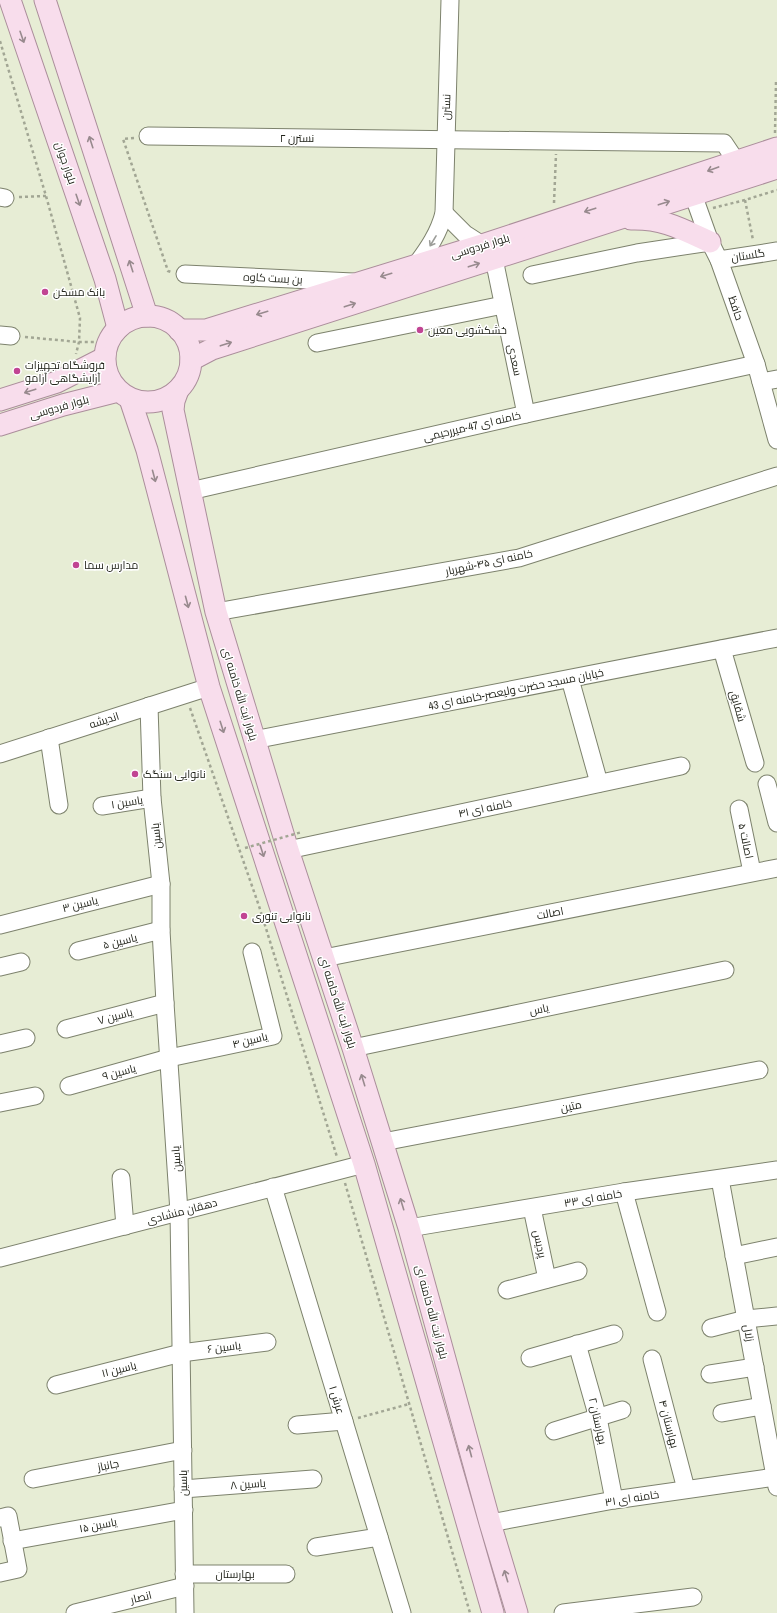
<svg xmlns="http://www.w3.org/2000/svg" width="777" height="1613" font-family="'Archivo Narrow',Cairo,sans-serif">
<style>
.lines{fill:none;stroke-linecap:round;stroke-linejoin:round}
.minor-casing{stroke:#7d826d;stroke-width:19}
.major-casing{stroke:#ab8e9b;stroke-width:23}
.path{stroke:#a2a694;stroke-width:2.5;stroke-dasharray:3 3;stroke-linecap:butt}
.minor{stroke:#fff;stroke-width:17}
.major{stroke:#f8ddec;stroke-width:21}
.path-bridge{stroke:#a2a694;stroke-width:2.5;stroke-dasharray:3 3;stroke-linecap:butt}
.oneway{stroke:#988a8e}
.oneway2{stroke:#9c9d99}
.poi-dot{fill:#c14493;stroke:#fff;stroke-width:1.5}
.labels{text-anchor:middle;stroke-width:3;stroke-linejoin:round;paint-order:stroke}
.street-label{font-size:11px;fill:#23251c;stroke:#fff}
.poi-label{font-size:11px;fill:#23251c;stroke:#fff;text-anchor:start}
</style>
<rect width="100%" height="100%" fill="#e7edd5"/>
<g class="lines">
<defs>
<g id="minor">
<polyline points="148,136 724,143 736,161"/>
<polyline points="689,183 710,242 719,260 756,364 777,440"/>
<polyline points="0,197 5,198"/>
<polyline points="444,213 465,234 482,245"/>
<polyline points="494,259 526,414"/>
<polyline points="719,260 777,251"/>
<path d="M 416,265 C 428,249 439,233 444,213 L 450,0"/>
<polyline points="185,274 353,282"/>
<polyline points="532,275 637,253 710,242"/>
<polyline points="0,335 11,336"/>
<polyline points="317,343 503,305"/>
<polyline points="761,382 777,379"/>
<polyline points="190,491 526,414 756,364"/>
<polyline points="216,612 519,558 777,476"/>
<polyline points="722,649 755,763"/>
<polyline points="570,679 599,783"/>
<polyline points="149,706 152,798 161,884 161,930 165,1003 179,1212 185,1613"/>
<polyline points="49,738 59,805"/>
<polyline points="254,740 777,638"/>
<polyline points="0,754 209,687"/>
<polyline points="767,784 777,823"/>
<polyline points="102,806 152,798"/>
<polyline points="739,809 752,872"/>
<polyline points="288,850 681,766"/>
<polyline points="0,925 161,884"/>
<polyline points="78,951 161,930"/>
<polyline points="324,958 777,868"/>
<polyline points="0,967 21,962"/>
<polyline points="66,1029 165,1003"/>
<polyline points="0,1044 26,1038"/>
<polyline points="353,1048 725,970"/>
<polyline points="69,1086 169,1058 273,1036 252,952"/>
<polyline points="0,1103 35,1096"/>
<polyline points="383,1142 759,1070"/>
<polyline points="121,1178 125,1226"/>
<polyline points="720,1179 777,1487"/>
<polyline points="273,1187 402,1613"/>
<polyline points="624,1192 657,1312"/>
<polyline points="532,1208 547,1279"/>
<polyline points="409,1228 624,1192 777,1170"/>
<polyline points="734,1256 777,1247"/>
<polyline points="0,1258 364,1164"/>
<polyline points="507,1290 578,1271"/>
<polyline points="711,1328 746,1319 777,1316"/>
<polyline points="577,1344 598,1418 614,1500"/>
<polyline points="530,1358 614,1334"/>
<polyline points="652,1359 686,1489"/>
<polyline points="710,1374 755,1367"/>
<polyline points="56,1385 181,1353 267,1342"/>
<polyline points="722,1413 762,1406"/>
<polyline points="297,1425 344,1421"/>
<polyline points="554,1431 622,1410"/>
<polyline points="33,1479 183,1450"/>
<polyline points="183,1489 313,1479"/>
<polyline points="0,1518 8,1516 18,1569 0,1573"/>
<polyline points="490,1523 614,1500 775,1477"/>
<polyline points="12,1541 184,1510"/>
<polyline points="316,1547 379,1537"/>
<polyline points="184,1574 286,1574"/>
<polyline points="75,1613 185,1586"/>
<polyline points="563,1613 693,1597"/>
</g>
<g id="major">
<polyline points="10,0 105,279 118,328"/>
<polyline points="45,0 147,316"/>
<path d="M 631,219 C 663,218 682,229 710,242"/>
<circle cx="148" cy="359" r="43"/>
<polyline points="179,330 206,330 482,245 777,148"/>
<polyline points="191,360 212,349 777,168"/>
<polyline points="178,390 174,401 173,410 216,612 288,850 353,1048 409,1228 490,1523 517,1613"/>
<polyline points="130,399 147,450 209,687 364,1164 493,1613"/>
<polyline points="0,400 57,382 104,358"/>
<polyline points="0,425 63,405 118,391"/>
</g>
</defs>
<use href="#minor" class="minor-casing"/>
<use href="#major" class="major-casing"/>
<g class="path">
<polyline points="0,41 46,196 80,318 79,342 76,354"/>
<polyline points="775,133 776,82"/>
<polyline points="134,138 123,139 168,271 171,272"/>
<polyline points="19,197 46,196"/>
<polyline points="745,200 753,240"/>
<polyline points="554,203 556,154"/>
<polyline points="713,208 745,200 777,190"/>
<polyline points="25,337 79,342 98,342"/>
<polyline points="190,708 259,906 337,1157"/>
<polyline points="345,1183 470,1613"/>
<polyline points="358,1418 409,1404"/>
</g>
<use href="#minor" class="minor"/>
<use href="#major" class="major"/>
<polyline class="path-bridge" points="245,848 302,832"/>
</g>
<defs><path id="oneway-shaft" d="M-6 0H5M1.5-3L5.5 0L1.5 3" fill="none" stroke-width="1.6" stroke-linecap="round" stroke-linejoin="round"/></defs>
<g class="oneway">
<use href="#oneway-shaft" transform="translate(22 37) rotate(71)"/>
<use href="#oneway-shaft" transform="translate(91 142) rotate(-108)"/>
<use href="#oneway-shaft" transform="translate(713 169) rotate(160)"/>
<use href="#oneway-shaft" transform="translate(78 200) rotate(71)"/>
<use href="#oneway-shaft" transform="translate(664 203) rotate(-18)"/>
<use href="#oneway-shaft" transform="translate(590 210) rotate(162)"/>
<use href="#oneway-shaft" transform="translate(474 265) rotate(-18)"/>
<use href="#oneway-shaft" transform="translate(131 266) rotate(-108)"/>
<use href="#oneway-shaft" transform="translate(386 275) rotate(163)"/>
<use href="#oneway-shaft" transform="translate(350 305) rotate(-18)"/>
<use href="#oneway-shaft" transform="translate(262 313) rotate(163)"/>
<use href="#oneway-shaft" transform="translate(226 344) rotate(-18)"/>
<use href="#oneway-shaft" transform="translate(30 391) rotate(162)"/>
<use href="#oneway-shaft" transform="translate(154 476) rotate(75)"/>
<use href="#oneway-shaft" transform="translate(187 602) rotate(75)"/>
<use href="#oneway-shaft" transform="translate(222 727) rotate(72)"/>
<use href="#oneway-shaft" transform="translate(262 851) rotate(72)"/>
<use href="#oneway-shaft" transform="translate(363 1080) rotate(-107)"/>
<use href="#oneway-shaft" transform="translate(402 1204) rotate(-107)"/>
<use href="#oneway-shaft" transform="translate(470 1451) rotate(-105)"/>
<use href="#oneway-shaft" transform="translate(506 1576) rotate(-107)"/>
</g>
<use class="oneway2" href="#oneway-shaft" transform="translate(433 241) rotate(121)"/>
<g class="poi-dot">
<circle cx="45" cy="292" r="4"/>
<circle cx="420" cy="330" r="4"/>
<circle cx="17" cy="371" r="4"/>
<circle cx="76" cy="565" r="4"/>
<circle cx="135" cy="774" r="4"/>
<circle cx="244" cy="916" r="4"/>
</g>
<g class="labels">
<g class="street-label">
<text transform="translate(446 107) rotate(-88)" y="4">نسترن</text>
<text x="297" y="142">نسترن ۲</text>
<text transform="translate(66 163) rotate(71)" y="4">بلوار جوان</text>
<text transform="translate(480 246) rotate(-17)" y="4">بلوار فردوسی</text>
<text transform="translate(748 255) rotate(-9)" y="4">گلستان</text>
<text transform="translate(273 278) rotate(3)" y="4">بن بست کاوه</text>
<text transform="translate(736 308) rotate(71)" y="4">حافظ</text>
<text transform="translate(515 360) rotate(78)" y="4">سعدی</text>
<text transform="translate(59 407) rotate(-16)" y="4">بلوار فردوسی</text>
<text transform="translate(472 426) rotate(-13)" y="4">خامنه ای 47-میررحیمی</text>
<text transform="translate(489 562) rotate(-12)" y="4">خامنه ای ۴۵-شهریار</text>
<text transform="translate(516 689) rotate(-11)" y="4">خیابان مسجد حضرت ولیعصر-خامنه ای 43</text>
<text transform="translate(240 694) rotate(73)" y="4">بلوار آیت الله خامنه ای</text>
<text transform="translate(738 706) rotate(74)" y="4">شقایق</text>
<text transform="translate(104 720) rotate(-18)" y="4">اندیشه</text>
<text transform="translate(127 802) rotate(-9)" y="4">یاسین ۱</text>
<text transform="translate(485 808) rotate(-12)" y="4">خامنه ای ۴۱</text>
<text transform="translate(156 836) rotate(-96)" y="4">یاسین</text>
<text transform="translate(746 841) rotate(78)" y="4">اصالت ۵</text>
<text transform="translate(80 904) rotate(-14)" y="4">یاسین ۳</text>
<text transform="translate(550 913) rotate(-11)" y="4">اصالت</text>
<text transform="translate(120 941) rotate(-14)" y="4">یاسین ۵</text>
<text transform="translate(338 1002) rotate(72)" y="4">بلوار آیت الله خامنه ای</text>
<text transform="translate(539 1009) rotate(-12)" y="4">یاس</text>
<text transform="translate(115 1016) rotate(-15)" y="4">یاسین ۷</text>
<text transform="translate(250 1040) rotate(-14)" y="4">یاسین ۴</text>
<text transform="translate(119 1072) rotate(-15)" y="4">یاسین ۹</text>
<text transform="translate(571 1106) rotate(-11)" y="4">متین</text>
<text transform="translate(176 1159) rotate(-94)" y="4">یاسین</text>
<text transform="translate(593 1198) rotate(-10)" y="4">خامنه ای ۳۳</text>
<text transform="translate(182 1211) rotate(-15)" y="4">دهقان منشادی</text>
<text transform="translate(540 1244) rotate(78)" y="4">پردیس</text>
<text transform="translate(432 1312) rotate(75)" y="4">بلوار آیت الله خامنه ای</text>
<text transform="translate(749 1333) rotate(80)" y="4">زلال</text>
<text transform="translate(224 1347) rotate(-7)" y="4">یاسین ۶</text>
<text transform="translate(119 1369) rotate(-14)" y="4">یاسین ۱۱</text>
<text transform="translate(337 1400) rotate(73)" y="4">عرش ۱</text>
<text transform="translate(598 1421) rotate(77)" y="4">بهارستان ۲</text>
<text transform="translate(669 1424) rotate(75)" y="4">بهارستان ۴</text>
<text transform="translate(108 1465) rotate(-11)" y="4">جانباز</text>
<text transform="translate(183 1483) rotate(-91)" y="4">یاسین</text>
<text transform="translate(248 1484) rotate(-4)" y="4">یاسین ۸</text>
<text transform="translate(632 1498) rotate(-9)" y="4">خامنه ای ۳۱</text>
<text transform="translate(98 1525) rotate(-11)" y="4">یاسین ۱۵</text>
<text x="235" y="1578">بهارستان</text>
<text transform="translate(141 1597) rotate(-14)" y="4">انصار</text>
</g>
<g class="poi-label">
<text x="53" y="296">بانک مسکن</text>
<text x="428" y="334">خشکشویی معین</text>
<text x="25" y="369">فروشگاه تجهیزات<tspan x="25" dy="13">آرایشگاهی آرامو</tspan></text>
<text x="84" y="569">مدارس سما</text>
<text x="143" y="778">نانوایی سنگک</text>
<text x="252" y="920">نانوایی تنوری</text>
</g>
</g>
</svg>
